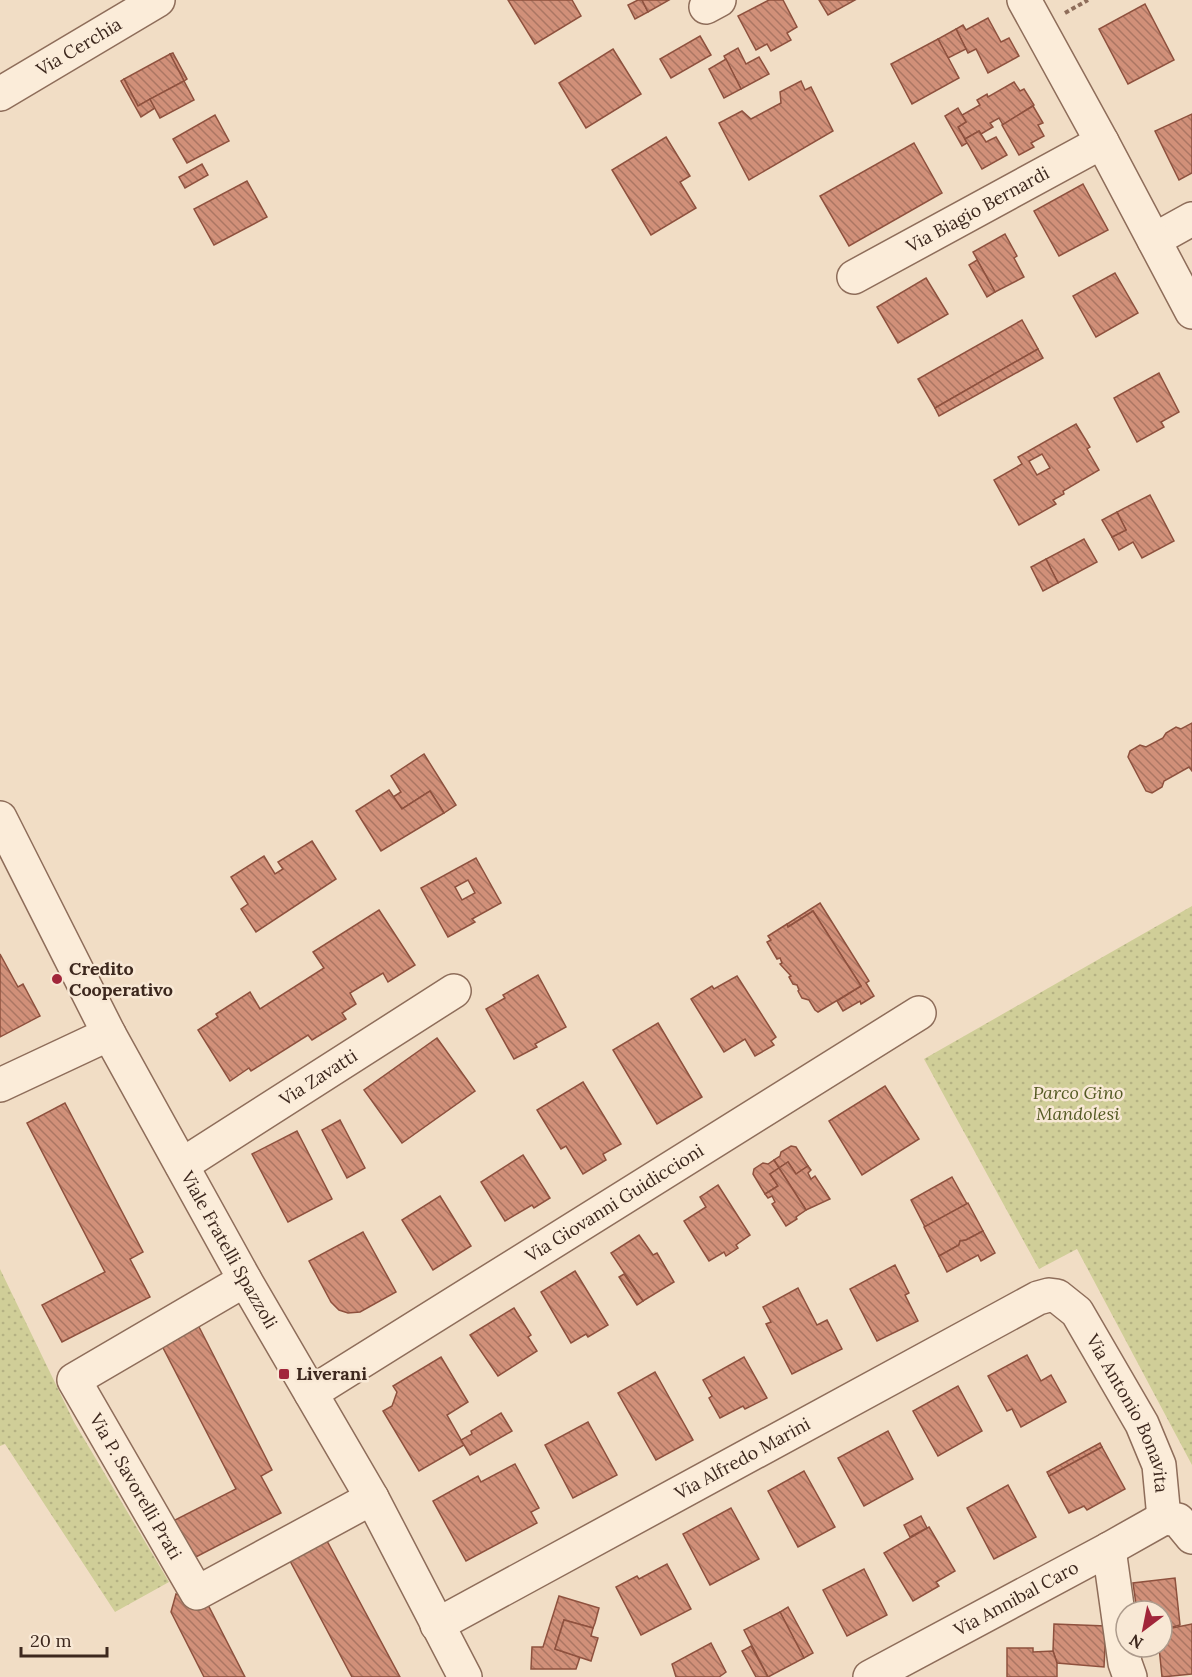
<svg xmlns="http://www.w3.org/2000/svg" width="1192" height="1677" font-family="Lora,serif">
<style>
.park{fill:url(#park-dots)}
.building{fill:url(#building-back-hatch);stroke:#8e513e;stroke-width:1.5;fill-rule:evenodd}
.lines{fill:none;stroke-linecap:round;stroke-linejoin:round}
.minor-casing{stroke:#8e6d5a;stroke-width:36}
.tertiary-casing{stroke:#8e6d5a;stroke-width:36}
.path{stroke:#8e6d5a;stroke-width:4;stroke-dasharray:4.5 3;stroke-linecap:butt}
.minor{stroke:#fbecd9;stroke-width:33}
.tertiary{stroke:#fbecd9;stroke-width:33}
.poi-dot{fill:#a1263a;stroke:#f8e8d5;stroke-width:2}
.labels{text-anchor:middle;stroke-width:5;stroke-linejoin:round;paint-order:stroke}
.street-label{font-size:18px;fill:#3d281e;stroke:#f8e8d5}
.poi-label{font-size:18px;font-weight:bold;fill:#3d281e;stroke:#f8e8d5;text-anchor:start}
.park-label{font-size:18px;font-style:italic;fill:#555b24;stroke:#f8e8d5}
</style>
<defs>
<pattern id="park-dots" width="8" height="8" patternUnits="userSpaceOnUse" patternTransform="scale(1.5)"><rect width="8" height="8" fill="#d0ce98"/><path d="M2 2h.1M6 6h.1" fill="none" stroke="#b4b183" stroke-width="1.8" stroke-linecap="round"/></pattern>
<pattern id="building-back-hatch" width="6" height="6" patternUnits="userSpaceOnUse" patternTransform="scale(1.5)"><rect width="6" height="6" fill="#d19079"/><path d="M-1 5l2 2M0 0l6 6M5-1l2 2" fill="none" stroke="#ab7663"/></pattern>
</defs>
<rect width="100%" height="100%" fill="#f1ddc5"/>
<g class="park">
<polygon points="1192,906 1192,1465 1077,1249 1039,1269 924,1059"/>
<polygon points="0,1269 74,1422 169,1582 115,1612 5,1444 0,1446"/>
</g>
<g class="building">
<polygon points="508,0 572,0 581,16 535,44"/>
<polygon points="638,0 642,0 648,12 635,19 628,5"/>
<polygon points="642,0 669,0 648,12"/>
<polygon points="769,0 783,0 797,27 787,33 791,40 771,51 767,44 756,50 738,16"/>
<polygon points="819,0 855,0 828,15"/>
<polygon points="1145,4 1174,60 1128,84 1099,29"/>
<polygon points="988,18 1001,42 1009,38 1019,56 988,73 976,49 968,53 956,29 963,25 966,30"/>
<polygon points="956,29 966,49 948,58 938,39"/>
<polygon points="700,36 711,55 671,78 660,59"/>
<polygon points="938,39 959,78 912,104 891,64"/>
<polygon points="738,48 746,64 759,57 769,74 741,89 724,56"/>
<polygon points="613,49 641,94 586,128 559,83"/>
<polygon points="173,53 187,79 184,81 170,54"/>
<polygon points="170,54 184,81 138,106 124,79"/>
<polygon points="726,59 741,89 724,98 709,69"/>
<polygon points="124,79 138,106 150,99 155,108 141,117 121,81"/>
<polygon points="184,81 194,100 160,118 150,99"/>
<polygon points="801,81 805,90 811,87 833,131 749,180 719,123 742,111 751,119 781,103 780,92"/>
<polygon points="1014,82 1020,91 1024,89 1034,105 1003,125 999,118 990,123 993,127 981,134 979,131 965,139 958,127 966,122 962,115 980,105 977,100 987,94 988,97"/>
<polygon points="1033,106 1043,123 1038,125 1044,136 1031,143 1034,147 1019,155 1002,125"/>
<polygon points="958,108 966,122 958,127 967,143 962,146 945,116"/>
<polygon points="1192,114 1192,173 1179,180 1155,131"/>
<polygon points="215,115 229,141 187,163 173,139"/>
<polygon points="979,131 986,142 996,137 1007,155 982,169 965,139"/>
<polygon points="666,137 690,176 680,182 696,208 651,235 612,170"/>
<polygon points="914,143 942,193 849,246 820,196"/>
<polygon points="202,164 208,175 185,188 179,177"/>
<polygon points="247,181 267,217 214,245 194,209"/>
<polygon points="1083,184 1108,230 1059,256 1034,211"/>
<polygon points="1005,234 1017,256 1014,258 1024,277 995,292 973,252"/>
<polygon points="977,260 995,292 987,297 969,265"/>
<polygon points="1115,273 1138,313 1096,337 1073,296"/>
<polygon points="926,278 948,314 898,343 877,307"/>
<polygon points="1022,320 1038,349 935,408 918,379"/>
<polygon points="1038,349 1043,358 939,416 935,408"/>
<polygon points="1159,373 1179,412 1161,422 1164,427 1137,442 1114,398"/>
<path d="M 1076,424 L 1090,447 L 1087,449 L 1099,470 L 1063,491 L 1064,494 L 1053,500 L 1056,504 L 1019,525 L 994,480 L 1022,464 L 1018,457 ZM 1042,454 L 1050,468 L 1037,475 L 1029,461 Z"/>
<polygon points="1150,495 1174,541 1142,558 1133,542 1119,550 1112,537 1126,530 1117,512"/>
<polygon points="1117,512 1126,530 1112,537 1102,520"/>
<polygon points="1084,539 1097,562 1058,583 1046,559"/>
<polygon points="1046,559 1058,583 1043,591 1031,567"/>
<polygon points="1192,723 1192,771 1189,767 1164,781 1162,787 1152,793 1146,791 1128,757 1130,751 1140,745 1146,747 1163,738 1166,733 1176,727 1181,729"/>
<polygon points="424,754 456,805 444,813 430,791 402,809 393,797 401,792 391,776"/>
<polygon points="389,790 402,809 430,791 444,813 381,851 356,811"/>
<polygon points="312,841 336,879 256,932 241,909 248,904 231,877 264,856 275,874 283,869 278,862"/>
<path d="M 476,858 L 501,903 L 472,919 L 475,922 L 448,937 L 421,888 ZM 468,880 L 475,893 L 462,900 L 455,887 Z"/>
<polygon points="820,903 869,981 866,983 874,996 861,1004 860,1001 843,1011 837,1001 861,986 813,911 788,927 787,924"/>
<polygon points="379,910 415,965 388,982 383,973 350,993 356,1004 342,1013 346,1019 312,1040 308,1035 251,1071 249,1068 230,1081 198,1030 218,1017 216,1014 250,992 260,1009 324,968 313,952"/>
<polygon points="813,911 861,986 818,1012 815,1010 809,1000 802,998 798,991 799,990 797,985 793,984 789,977 791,976 780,964 782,963 780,958 777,959 767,942 771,940 768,936 787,924 788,927"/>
<polygon points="0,954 18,987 23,984 40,1016 0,1037"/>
<polygon points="538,975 566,1027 535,1044 537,1047 514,1059 486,1009 505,998 503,995"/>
<polygon points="737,976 776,1037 771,1041 774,1045 755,1056 745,1039 724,1052 691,999 712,986 714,989"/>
<polygon points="658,1023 702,1097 657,1124 613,1050"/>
<polygon points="437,1038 475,1091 402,1143 364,1090"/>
<polygon points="583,1082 621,1144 603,1154 606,1160 583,1174 566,1146 561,1149 537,1110"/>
<polygon points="885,1086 919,1139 862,1175 829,1121"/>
<polygon points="65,1103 143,1252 130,1259 150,1297 62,1342 42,1305 105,1272 27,1123"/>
<polygon points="340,1120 365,1168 347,1178 322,1130"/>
<polygon points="297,1131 332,1199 288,1222 252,1154"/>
<polygon points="791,1146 796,1147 808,1166 796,1174 788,1162 779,1168 774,1160 780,1156 781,1152"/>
<polygon points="523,1155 550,1198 534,1208 532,1205 505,1221 481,1182"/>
<polygon points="774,1160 779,1168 770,1174 778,1186 765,1194 753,1174 754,1169 763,1163 768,1164"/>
<polygon points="788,1162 796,1174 808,1166 811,1170 808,1173 811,1179 815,1176 830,1199 806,1210 779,1168"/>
<polygon points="779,1168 806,1210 796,1217 797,1219 786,1226 772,1204 775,1202 772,1196 768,1198 765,1194 778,1186 770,1174"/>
<polygon points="952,1177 967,1204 925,1227 911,1200"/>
<polygon points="718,1185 750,1235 736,1245 738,1248 726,1256 724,1252 709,1261 684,1221 706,1207 700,1197"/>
<polygon points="440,1196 471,1246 433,1270 402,1220"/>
<polygon points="968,1203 983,1231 966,1240 960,1241 959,1245 939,1256 924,1227"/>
<polygon points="983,1231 995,1253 981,1261 978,1255 947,1272 939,1256 959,1245 960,1241 966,1240"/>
<polygon points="363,1232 396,1292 360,1312 348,1313 339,1310 331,1302 309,1261"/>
<polygon points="639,1235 653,1255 657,1253 674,1282 643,1301 611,1253"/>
<polygon points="895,1265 909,1293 905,1295 918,1321 877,1341 850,1289"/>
<polygon points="575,1271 608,1325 588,1337 586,1334 571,1343 541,1292"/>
<polygon points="624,1274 643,1301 637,1305 619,1277"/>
<polygon points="798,1288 817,1325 827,1320 842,1349 792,1374 766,1324 771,1322 763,1307"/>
<polygon points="514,1308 531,1335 528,1337 537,1351 498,1376 470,1335"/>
<polygon points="196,1321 272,1470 261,1476 281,1513 192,1559 173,1521 236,1489 159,1340"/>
<polygon points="1027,1355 1041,1381 1051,1375 1066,1402 1021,1427 1012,1409 1007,1411 988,1376"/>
<polygon points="441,1357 468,1402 447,1415 464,1445 419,1471 383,1411 392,1406 397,1392 393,1386"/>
<polygon points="744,1357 767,1398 745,1409 743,1406 720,1418 709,1398 712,1396 703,1380"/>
<polygon points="655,1372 693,1440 656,1460 618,1393"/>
<polygon points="958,1386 982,1431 938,1456 913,1411"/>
<polygon points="501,1413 512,1431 470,1455 461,1440 472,1434 471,1431"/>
<polygon points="588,1422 617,1475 573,1498 545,1445"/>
<polygon points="888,1431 913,1479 864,1506 838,1458"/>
<polygon points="1100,1443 1102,1447 1049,1476 1047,1472"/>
<polygon points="1102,1447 1125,1489 1087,1510 1084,1506 1069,1513 1049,1476"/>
<polygon points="515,1464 539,1508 531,1512 537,1523 466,1561 433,1501 478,1476 481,1482"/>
<polygon points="804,1471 835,1527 798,1547 768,1491"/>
<polygon points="1008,1485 1036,1537 994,1559 967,1508"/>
<polygon points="731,1508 759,1559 710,1585 683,1534"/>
<polygon points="921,1516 927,1528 910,1537 904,1525"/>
<polygon points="929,1527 955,1571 936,1582 939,1586 913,1601 884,1553"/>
<polygon points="326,1539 400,1677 352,1677 289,1559"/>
<polygon points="667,1564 691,1609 641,1635 616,1587 637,1576 639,1579"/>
<polygon points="864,1569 887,1615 847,1636 823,1590"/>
<polygon points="1175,1578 1180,1625 1162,1630 1162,1611 1137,1611 1133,1583"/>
<polygon points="176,1594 207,1603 245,1677 204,1677 171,1612"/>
<polygon points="559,1596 599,1608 595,1623 593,1628 564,1620 555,1649 580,1657 576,1669 531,1669 532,1647 543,1647"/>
<polygon points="788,1607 813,1653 804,1658 780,1612"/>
<polygon points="780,1612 804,1658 768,1677 744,1630"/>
<polygon points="564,1620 593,1628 591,1636 598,1638 591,1661 555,1649"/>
<polygon points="1054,1624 1106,1626 1104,1667 1057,1663 1053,1651"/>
<polygon points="1192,1624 1192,1674 1162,1677 1159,1647 1162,1647 1162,1630"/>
<polygon points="711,1643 726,1672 719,1677 676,1677 672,1664"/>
<polygon points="751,1646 768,1677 756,1677 742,1651"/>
<polygon points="1007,1648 1033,1648 1033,1652 1053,1651 1057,1663 1057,1677 1007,1677"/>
</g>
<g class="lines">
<defs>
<g id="minor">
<polyline points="706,7 719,0"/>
<polyline points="1154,240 1192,219"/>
<path id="s1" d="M 854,277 L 1102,142"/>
<polyline points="0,1085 109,1034"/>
<path id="s2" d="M 182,1165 L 454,991"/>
<path id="s3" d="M 245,1280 L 74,1380 L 197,1593 L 372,1498"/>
<path id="s4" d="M 311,1393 L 919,1013"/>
<polyline points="1164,1518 1178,1520 1192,1537"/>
<polyline points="1109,1549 1125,1663 1130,1677"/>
<path id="s5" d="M 437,1625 L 1038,1298 L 1049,1295 L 1057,1296 L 1077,1312 L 1142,1424 L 1159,1465 L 1164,1518"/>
<path id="s6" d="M 870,1677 L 1109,1549 L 1164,1518"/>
</g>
<g id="tertiary">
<polyline points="1024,0 1102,142 1192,312"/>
<path id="s7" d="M 0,94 L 158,0"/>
<path id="s8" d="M 0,818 L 109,1034 L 245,1280 L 372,1498 L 465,1677"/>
</g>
</defs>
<use href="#minor" class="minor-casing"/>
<use href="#tertiary" class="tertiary-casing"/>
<polyline class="path" points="1065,13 1088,0"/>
<use href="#minor" class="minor"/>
<use href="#tertiary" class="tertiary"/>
</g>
<g class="poi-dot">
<circle cx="57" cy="979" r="6"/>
<rect x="278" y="1368" width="12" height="12" rx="3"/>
</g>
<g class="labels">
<g class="street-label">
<text dy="6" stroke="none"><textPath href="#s7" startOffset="92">Via Cerchia</textPath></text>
<text dy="6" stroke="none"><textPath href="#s1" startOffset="141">Via Biagio Bernardi</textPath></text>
<text dy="6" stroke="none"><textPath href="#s2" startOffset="162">Via Zavatti</textPath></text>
<text dy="6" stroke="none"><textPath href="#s4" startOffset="358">Via Giovanni Guidiccioni</textPath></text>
<text dy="6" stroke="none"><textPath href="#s8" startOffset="489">Viale Fratelli Spazzoli</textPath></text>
<text dy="6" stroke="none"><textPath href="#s5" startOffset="844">Via Antonio Bonavita</textPath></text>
<text dy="6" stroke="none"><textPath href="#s5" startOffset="348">Via Alfredo Marini</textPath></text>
<text dy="6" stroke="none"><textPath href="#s3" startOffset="321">Via P. Savorelli Prati</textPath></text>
<text dy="6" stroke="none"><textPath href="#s6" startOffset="166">Via Annibal Caro</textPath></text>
</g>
<g class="poi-label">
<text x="69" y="975">Credito<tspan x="69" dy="21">Cooperativo</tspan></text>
<text x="296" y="1380">Liverani</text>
</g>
<g class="park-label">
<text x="1078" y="1099">Parco Gino<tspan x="1078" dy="21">Mandolesi</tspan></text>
</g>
</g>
<g transform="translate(1144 1629) rotate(212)"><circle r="28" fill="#f8e8d5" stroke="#ad9b8c" stroke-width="1.5"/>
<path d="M0-4.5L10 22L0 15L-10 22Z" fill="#a1263a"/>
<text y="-9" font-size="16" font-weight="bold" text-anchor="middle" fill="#3d281e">N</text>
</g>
<path d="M21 1647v9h86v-9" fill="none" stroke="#3d281e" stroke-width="3"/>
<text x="30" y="1647" font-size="18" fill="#3d281e" stroke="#f8e8d5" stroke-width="4.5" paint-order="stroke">20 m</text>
</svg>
